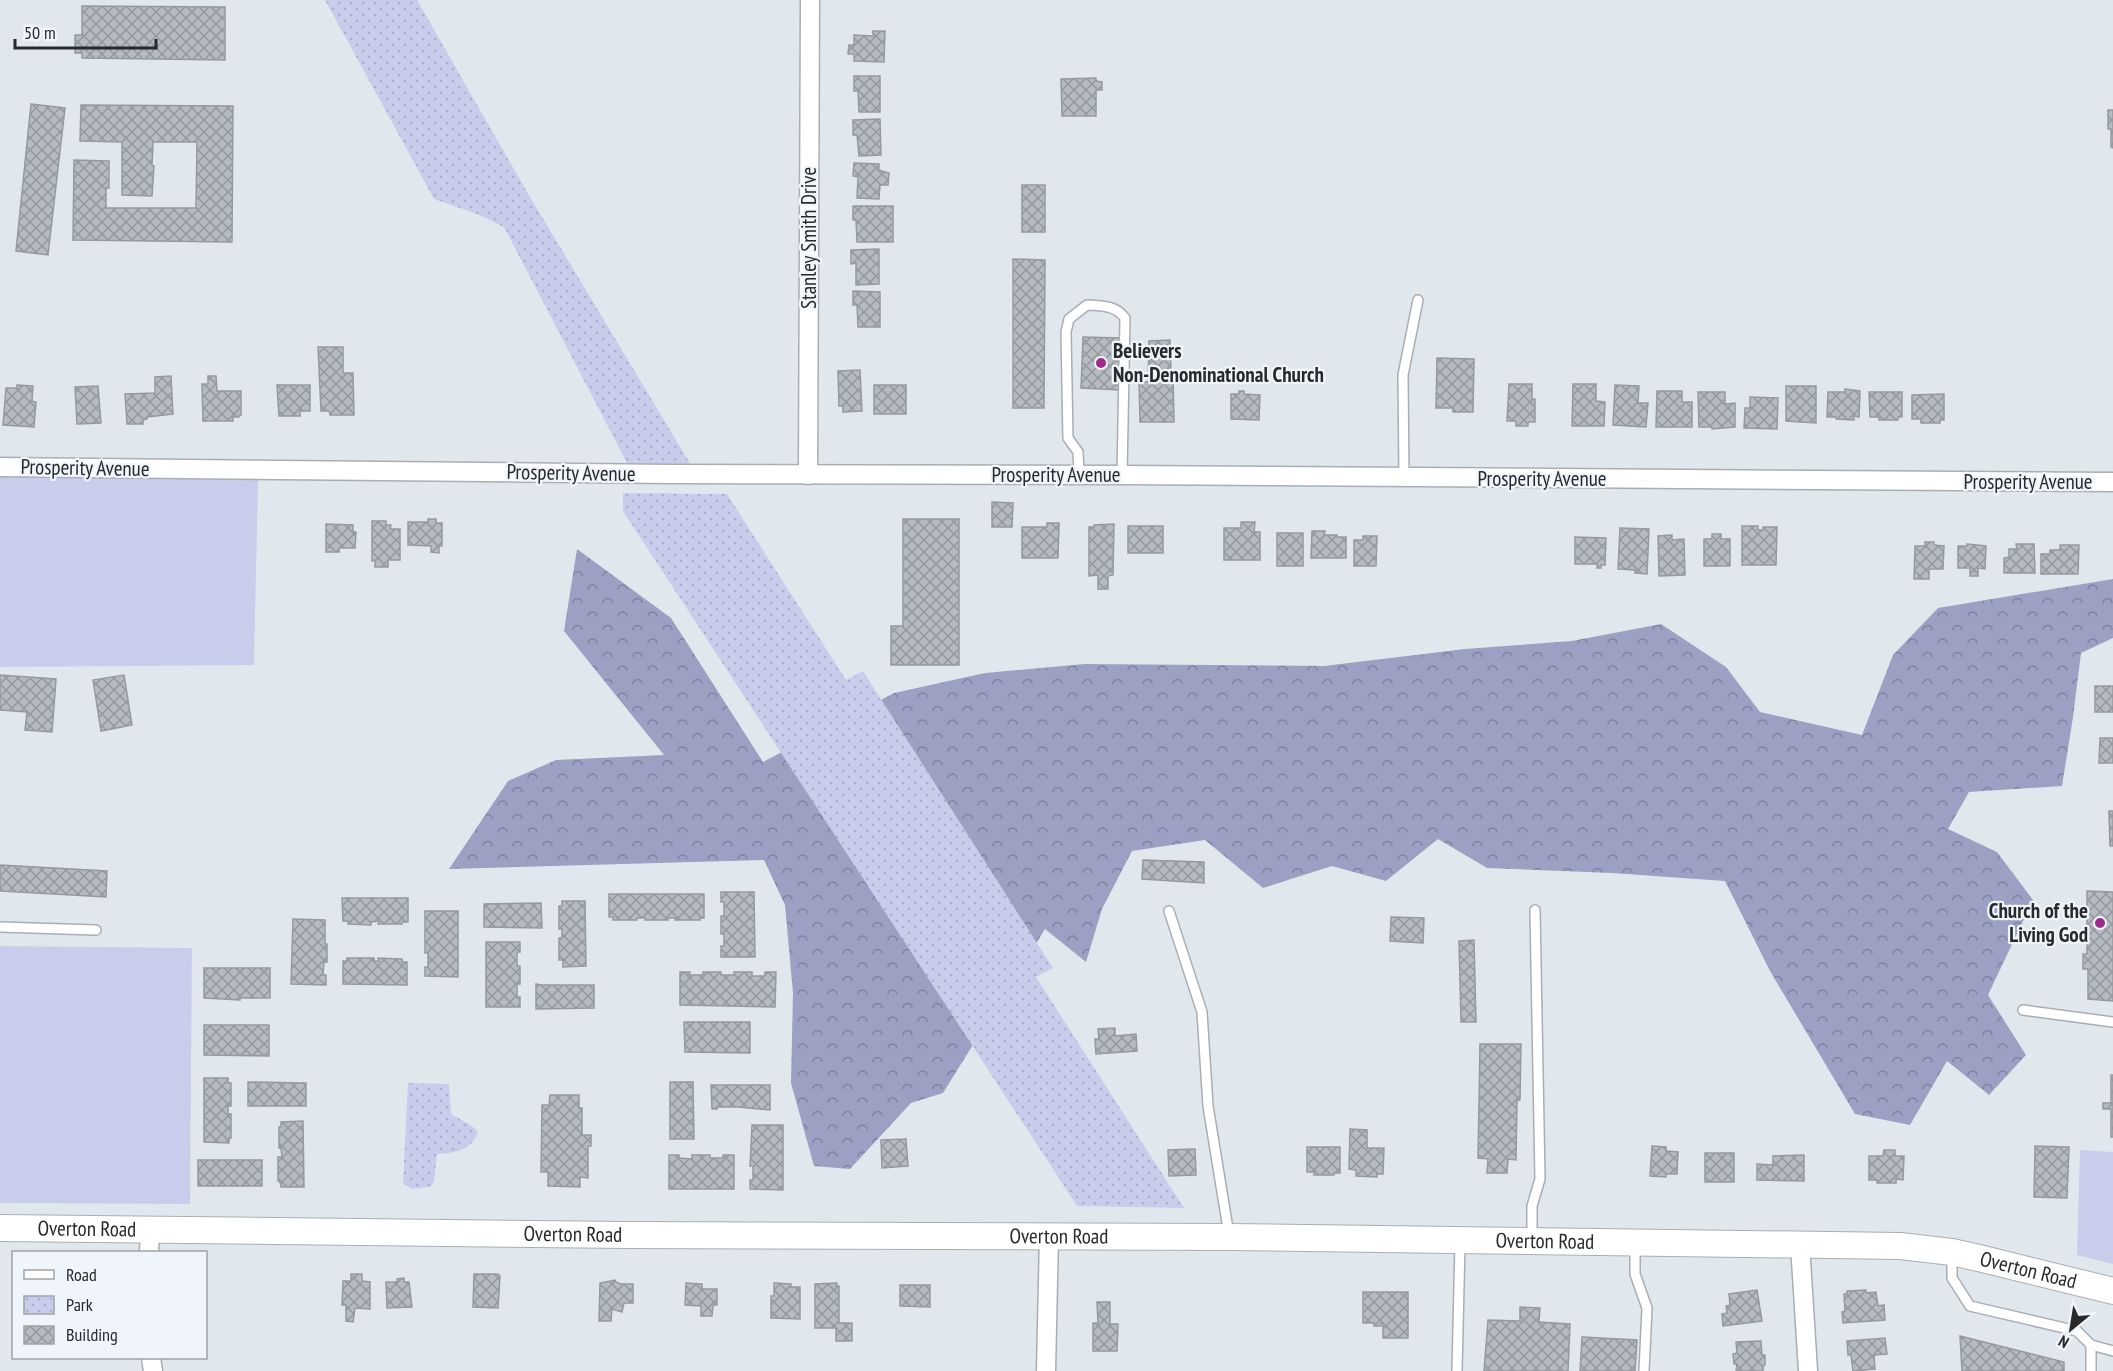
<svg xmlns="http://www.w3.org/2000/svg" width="2113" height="1371" font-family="'PT Sans Narrow',sans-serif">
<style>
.grass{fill:#c9cdec}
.forest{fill:url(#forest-crowns)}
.park{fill:url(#park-dots)}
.building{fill:url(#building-cross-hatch);stroke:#9699a0;stroke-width:1.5}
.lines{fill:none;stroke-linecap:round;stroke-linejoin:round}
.lane-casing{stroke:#a8aeb4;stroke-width:12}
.street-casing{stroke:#a8aeb4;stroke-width:21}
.secondary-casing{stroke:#a8aeb4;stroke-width:28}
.lane{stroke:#fff;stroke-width:9}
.street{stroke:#fff;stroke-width:18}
.secondary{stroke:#fff;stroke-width:26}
.poi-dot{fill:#9c2c8a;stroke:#eff5fb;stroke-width:2}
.labels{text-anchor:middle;stroke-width:4.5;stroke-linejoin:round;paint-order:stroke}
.street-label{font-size:21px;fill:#27292b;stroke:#eff5fb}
.poi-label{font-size:21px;font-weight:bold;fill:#27292b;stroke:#eff5fb;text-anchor:start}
</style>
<defs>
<pattern id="forest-crowns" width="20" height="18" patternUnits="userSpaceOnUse" patternTransform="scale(1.5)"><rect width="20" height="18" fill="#9ca0c3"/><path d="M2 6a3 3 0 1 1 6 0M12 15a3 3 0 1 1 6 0" fill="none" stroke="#7f829f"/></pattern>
<pattern id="park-dots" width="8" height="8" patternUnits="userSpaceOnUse" patternTransform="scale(1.5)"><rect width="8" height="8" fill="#c9cdec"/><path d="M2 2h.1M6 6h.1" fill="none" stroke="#adb0cb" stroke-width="1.8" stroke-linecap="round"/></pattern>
<pattern id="building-cross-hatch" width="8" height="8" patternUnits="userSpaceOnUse" patternTransform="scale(1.5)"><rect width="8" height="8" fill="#b6bac1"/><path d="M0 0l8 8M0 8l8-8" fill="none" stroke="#94979d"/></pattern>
</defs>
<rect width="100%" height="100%" fill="#e1e8ed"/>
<g class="grass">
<polygon points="0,476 258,480 254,665 0,667"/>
<polygon points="0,946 192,948 190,1204 0,1203"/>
<polygon points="2080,1150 2113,1152 2113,1264 2077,1255"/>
</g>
<polygon class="forest" points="577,549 671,618 763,762 894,693 985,673 1085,664 1324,666 1465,649 1572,641 1661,624 1726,667 1760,712 1862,735 1893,655 1938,608 2113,579 2113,638 2081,653 2073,717 2062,786 1969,792 1948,829 1997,852 2033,900 1988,995 2026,1055 1989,1095 1947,1061 1910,1125 1855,1114 1770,971 1725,881 1612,873 1487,868 1438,839 1386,881 1332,866 1263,888 1205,840 1132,851 1102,909 1086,962 1045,929 943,1093 911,1103 850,1169 814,1166 791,1083 793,993 785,905 764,860 449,869 508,781 556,760 664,755 564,631"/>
<g class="park">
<polygon points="325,0 417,0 530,197 691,465 627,463 504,227 477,214 434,199"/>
<polygon points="623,493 727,494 846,680 863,671 1053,968 1036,977 1184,1208 1077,1206 623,511"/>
<path d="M 408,1083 L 449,1084 L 451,1114 C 460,1120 471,1123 478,1132 C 471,1151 455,1153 437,1154 L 434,1182 L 430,1187 L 412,1189 L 403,1183 Z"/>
</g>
<g class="building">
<polygon points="82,6 225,7 225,60 82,58 82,53 75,53 75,35 82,35"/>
<polygon points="873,31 885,31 884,62 854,61 854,54 848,54 849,45 854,45 854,35 873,36"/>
<polygon points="854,76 880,76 880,112 859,112 858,91 854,91"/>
<polygon points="1096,78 1096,81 1102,82 1102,90 1096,90 1096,116 1062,116 1061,79"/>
<polygon points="31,104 65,108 48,255 16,251"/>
<polygon points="81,105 233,106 232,242 73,240 74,160 109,161 109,188 106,188 106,208 196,208 197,142 153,142 152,166 154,166 152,196 122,195 122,142 80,141"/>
<polygon points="2108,110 2113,110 2113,148 2111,147 2111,129 2108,129"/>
<polygon points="880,119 881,155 859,156 857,135 853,135 853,120"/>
<polygon points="854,163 879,164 879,170 889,173 888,185 880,185 879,199 857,198 858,177 853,176"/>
<rect x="1022" y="185" width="23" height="47"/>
<polygon points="853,206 893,206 893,242 857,242 856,220 853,220"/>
<polygon points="879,249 879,284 856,285 856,263 851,264 851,250"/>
<polygon points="1013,259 1045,260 1044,408 1013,408"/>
<polygon points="853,291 880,292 880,327 858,327 857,305 853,305"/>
<polygon points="1083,337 1121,338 1120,390 1081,388"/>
<polygon points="1170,340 1171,372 1173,372 1174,422 1140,422 1139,382 1148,382 1149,341"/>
<polygon points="318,347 343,347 343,373 353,373 354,415 330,415 329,411 321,411"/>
<polygon points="1437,358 1474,359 1473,412 1453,412 1453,408 1436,408"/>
<polygon points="860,370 862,411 843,412 843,406 839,406 838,371"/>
<polygon points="171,376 173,414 147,417 147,419 143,420 143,424 127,424 125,394 155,393 155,377"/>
<polygon points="208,376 216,376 217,391 241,391 241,415 239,415 239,417 233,417 233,421 203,421 202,384 208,384"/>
<polygon points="1509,384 1532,384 1532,399 1535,399 1535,422 1528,422 1528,426 1516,426 1516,421 1507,421"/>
<polygon points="1573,384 1596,384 1596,401 1605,402 1604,426 1572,426"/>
<polygon points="17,385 33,386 32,401 36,402 34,427 3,425 6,388 17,388"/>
<polygon points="277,385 310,385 310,411 300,411 300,416 279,416"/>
<rect x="874" y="385" width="32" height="29"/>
<polygon points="1615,385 1639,386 1638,403 1648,403 1646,427 1613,425"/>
<polygon points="98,386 101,423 77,424 75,387"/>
<polygon points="1786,386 1816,386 1816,423 1786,421"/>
<polygon points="1845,389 1860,391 1859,417 1854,416 1854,420 1836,419 1836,417 1827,417 1828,392 1845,392"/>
<polygon points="1239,391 1244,391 1244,394 1260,395 1259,420 1231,419 1231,394 1239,394"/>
<polygon points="1657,391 1682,391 1682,402 1692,402 1692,427 1656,427"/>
<polygon points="1698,392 1725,392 1725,404 1735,403 1735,427 1712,429 1712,427 1699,427"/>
<polygon points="1869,392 1902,392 1902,417 1898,417 1898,420 1879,420 1879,417 1870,417"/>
<polygon points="1944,394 1944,420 1940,420 1940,423 1921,423 1921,419 1912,419 1912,395"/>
<polygon points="1750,397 1778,398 1777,429 1744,428 1745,408 1750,408"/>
<polygon points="992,502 1013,503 1012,527 992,527"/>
<polygon points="428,519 436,519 436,523 442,523 442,546 439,546 439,553 431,552 431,546 408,545 408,522 428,522"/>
<polygon points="903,519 959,519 959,665 891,665 891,626 903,626"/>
<polygon points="372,521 386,521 386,525 391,525 390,529 400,529 400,560 388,560 388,567 375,567 375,560 372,561"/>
<polygon points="1241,522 1255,522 1254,532 1260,532 1260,560 1224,560 1224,528 1241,528"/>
<polygon points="1047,523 1059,523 1058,558 1022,558 1022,527 1047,527"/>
<polygon points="326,524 353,525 353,532 356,532 355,548 339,548 339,552 326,552"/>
<polygon points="1114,524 1113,575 1108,576 1108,589 1098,589 1098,575 1089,576 1089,527 1094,527 1094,525"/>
<rect x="1128" y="526" width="35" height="27"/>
<polygon points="1742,526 1758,526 1758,530 1763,530 1763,527 1777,527 1776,565 1742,565"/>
<polygon points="1620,528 1649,529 1647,574 1635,573 1635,570 1618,569"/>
<polygon points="1312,531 1325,531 1324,535 1337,535 1337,537 1346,537 1346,558 1311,558"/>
<rect x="1277" y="533" width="26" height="33"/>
<polygon points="1712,534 1721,534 1721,539 1730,539 1730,566 1704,566 1704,539 1712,539"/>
<polygon points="1672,535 1672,540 1684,539 1685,575 1659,576 1658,536"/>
<polygon points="1363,536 1377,536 1376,566 1354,566 1354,540 1363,540"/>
<polygon points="1575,537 1606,538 1605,565 1601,565 1601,568 1597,568 1597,564 1575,564"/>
<polygon points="1925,542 1934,542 1934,545 1944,546 1943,569 1929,569 1929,579 1914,579 1915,546 1925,546"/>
<polygon points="1967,544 1986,546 1985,569 1978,568 1978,576 1970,576 1970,568 1958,568 1958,546 1967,546"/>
<polygon points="2016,544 2034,544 2035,573 2004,573 2004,558 2009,557 2009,549 2017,549"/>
<polygon points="2060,545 2079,545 2078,574 2041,574 2041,554 2050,554 2050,550 2060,550"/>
<polygon points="0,675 56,679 52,732 25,730 27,712 0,710"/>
<polygon points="124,675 132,725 101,731 93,680"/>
<rect x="2095" y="686" width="18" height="26"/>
<polygon points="2100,738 2113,738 2113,763 2099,763"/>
<polygon points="2109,811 2113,811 2113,846 2110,846"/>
<polygon points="1143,860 1204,862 1204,883 1142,879"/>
<polygon points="0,865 107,871 106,897 0,891"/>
<polygon points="2087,891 2113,892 2113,1001 2088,999 2088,969 2083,969 2083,954 2087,954"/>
<polygon points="721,892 754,892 755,957 721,957 721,946 724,946 724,934 721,934 721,916 724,916 724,902 721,902"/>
<polygon points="609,894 704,894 704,918 700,918 700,920 675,920 676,918 668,918 668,920 645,920 645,918 637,918 637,920 613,920 613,917 609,917"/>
<polygon points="342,898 408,898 408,922 402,922 402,924 378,924 379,921 371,922 371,925 348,924 348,921 343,921"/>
<polygon points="562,901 585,901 586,966 563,967 563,960 559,960 559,938 562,938 562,929 559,929 559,906 562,906"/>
<polygon points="541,903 542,928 484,927 484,904"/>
<polygon points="425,911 458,911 458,977 425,976 425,967 428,967 428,953 425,953"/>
<polygon points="1391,917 1424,918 1423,943 1390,941"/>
<polygon points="293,919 325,920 325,944 327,944 327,962 324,962 323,975 326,975 326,985 291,984"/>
<polygon points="1474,940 1476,1022 1461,1022 1459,941"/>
<polygon points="486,942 520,942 520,952 517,952 517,966 520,966 520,984 517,984 517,997 520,997 520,1007 486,1007"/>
<polygon points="347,958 374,958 374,961 379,961 378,958 402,959 402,962 407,962 407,985 343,984 343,961 347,961"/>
<polygon points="204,968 270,968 270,998 240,998 240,1000 204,998"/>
<polygon points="680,972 690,972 689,975 703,975 703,972 721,972 721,975 734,975 734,972 752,972 752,976 765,976 765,972 776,972 775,1007 680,1005"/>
<polygon points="536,984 542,985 594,985 594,1008 536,1009"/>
<polygon points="684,1022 750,1022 750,1053 685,1052"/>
<polygon points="204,1025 269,1025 269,1056 204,1055"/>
<polygon points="1115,1028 1115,1036 1136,1034 1137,1051 1096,1054 1095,1039 1099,1039 1098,1029"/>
<polygon points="1480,1044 1521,1044 1520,1100 1517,1101 1516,1160 1508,1159 1507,1173 1487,1173 1488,1159 1478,1158"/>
<polygon points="2111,1075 2113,1075 2113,1137 2111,1137 2111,1109 2103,1109 2103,1103 2111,1103"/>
<polygon points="204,1078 228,1078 228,1083 231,1083 231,1106 228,1106 228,1114 231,1114 231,1138 229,1138 229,1143 204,1142"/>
<polygon points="248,1082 306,1083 306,1106 248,1106"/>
<polygon points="670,1082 693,1082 694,1139 670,1139"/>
<polygon points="711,1085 770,1085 770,1110 738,1107 717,1107 717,1109 712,1109"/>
<polygon points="550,1095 579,1095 579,1108 582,1108 582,1135 591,1135 591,1146 588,1146 588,1178 580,1177 580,1187 548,1186 548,1172 541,1172 542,1105 549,1105"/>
<polygon points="303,1121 304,1187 281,1187 280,1182 278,1181 278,1157 282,1157 281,1148 279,1148 279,1127 281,1127 281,1122"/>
<polygon points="752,1125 783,1125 783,1190 750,1189 750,1180 753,1180 753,1166 750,1166"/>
<polygon points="1350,1129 1367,1130 1367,1148 1384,1148 1383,1174 1377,1174 1377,1177 1356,1176 1356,1170 1349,1169"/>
<polygon points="906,1139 908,1166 882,1168 881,1140"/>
<polygon points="1652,1146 1666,1147 1666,1151 1678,1152 1677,1174 1666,1174 1666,1177 1650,1176"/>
<polygon points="2035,1146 2069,1147 2067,1198 2034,1197"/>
<polygon points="1307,1147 1340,1147 1340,1173 1334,1173 1334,1175 1314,1175 1314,1172 1307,1172"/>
<polygon points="1195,1149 1196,1175 1169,1176 1168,1150"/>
<polygon points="1884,1150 1895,1150 1895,1156 1904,1156 1903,1180 1896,1179 1896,1183 1877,1183 1877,1180 1869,1180 1869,1156 1883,1156"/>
<rect x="1705" y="1153" width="29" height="29"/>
<polygon points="669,1155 679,1155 679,1158 692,1159 692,1155 710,1155 710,1158 723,1158 723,1155 734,1155 734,1189 669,1189"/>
<polygon points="1804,1155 1804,1181 1757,1180 1757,1164 1773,1165 1773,1156"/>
<rect x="198" y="1160" width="64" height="26"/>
<polygon points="351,1274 362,1274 362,1281 370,1282 370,1309 355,1308 353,1322 346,1321 346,1305 342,1305 343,1281 351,1281"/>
<polygon points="474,1274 498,1274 500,1276 498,1308 473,1307"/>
<polygon points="404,1278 404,1282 409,1282 412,1307 387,1308 386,1282 397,1282 397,1279"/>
<polygon points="615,1280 616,1282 621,1284 633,1284 633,1303 624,1303 622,1312 612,1309 611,1321 599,1321 600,1283"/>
<polygon points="686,1283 702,1284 702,1289 717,1289 717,1305 713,1305 712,1316 701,1316 701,1306 685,1305"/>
<polygon points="774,1283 791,1284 791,1287 800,1287 800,1319 771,1318 771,1296 774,1296"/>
<polygon points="837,1283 836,1286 839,1286 839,1323 852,1323 852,1341 836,1341 836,1328 815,1328 815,1284"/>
<polygon points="900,1285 930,1285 930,1307 900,1306"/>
<polygon points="1757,1290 1762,1321 1723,1326 1722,1314 1727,1313 1726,1306 1730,1305 1729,1294"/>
<polygon points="1866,1290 1866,1293 1876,1292 1878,1306 1884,1305 1885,1320 1843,1323 1842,1312 1845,1311 1844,1294 1847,1294 1847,1291"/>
<polygon points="1363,1292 1408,1292 1408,1338 1383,1338 1383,1323 1381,1323 1381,1326 1374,1326 1374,1323 1363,1323"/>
<polygon points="1097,1302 1110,1302 1110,1324 1118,1324 1117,1351 1093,1351 1093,1323 1098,1323"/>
<polygon points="1520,1307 1540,1308 1539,1322 1570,1324 1568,1371 1484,1371 1488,1320 1520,1321"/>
<polygon points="1960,1336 2064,1362 2064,1371 1962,1371"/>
<polygon points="1582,1337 1637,1340 1635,1371 1580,1371"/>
<polygon points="1885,1338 1887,1354 1874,1355 1875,1369 1853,1371 1851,1355 1848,1355 1847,1341"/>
<polygon points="1761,1341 1762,1355 1765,1355 1765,1365 1763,1366 1763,1371 1736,1371 1737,1364 1734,1364 1733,1354 1737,1353 1736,1342"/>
</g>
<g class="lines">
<defs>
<g id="lane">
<path d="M 1079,475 L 1078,452 L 1068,438 L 1066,332 L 1069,319 L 1087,305 C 1102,306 1115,305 1125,318 L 1122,475"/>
<polyline points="1404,478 1403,375 1418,300"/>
<polyline points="1169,911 1202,1012 1208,1106 1229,1235"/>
<polyline points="0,927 96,930"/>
<polyline points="2023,1010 2113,1022"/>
<polyline points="1532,1238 1532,1206 1540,1179 1535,910"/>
<polyline points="1635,1244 1635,1274 1647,1308 1644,1371"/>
<polyline points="1952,1255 1952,1278 1970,1306 2077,1331 2091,1345 2091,1371"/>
<polyline points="2091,1345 2113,1351"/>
<polyline points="1457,1371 1460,1243"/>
</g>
<g id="street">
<polyline points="0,467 671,474 1122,475 2113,482"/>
<polyline points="808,475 810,0"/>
<polyline points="1800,1244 1808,1371"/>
<polyline points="149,1252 150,1228"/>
<polyline points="151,1358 153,1371"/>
<polyline points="1046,1371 1049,1236"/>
</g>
<g id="secondary">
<path id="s1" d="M 0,1228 L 628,1235 L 1229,1237 L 1900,1246 L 1952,1252 L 1983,1259 L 2113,1291"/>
</g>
</defs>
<use href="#lane" class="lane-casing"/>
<use href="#street" class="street-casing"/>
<use href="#secondary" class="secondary-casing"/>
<use href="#lane" class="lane"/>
<use href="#street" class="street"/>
<use href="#secondary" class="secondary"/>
</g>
<g class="poi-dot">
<circle cx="1101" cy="363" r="6"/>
<circle cx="2100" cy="923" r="6"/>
</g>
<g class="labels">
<g class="street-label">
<text transform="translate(809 238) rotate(-90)" y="7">Stanley Smith Drive</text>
<text transform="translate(85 468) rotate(1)" y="7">Prosperity Avenue</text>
<text transform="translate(571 473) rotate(1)" y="7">Prosperity Avenue</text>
<text x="1056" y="482">Prosperity Avenue</text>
<text x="1542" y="486">Prosperity Avenue</text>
<text x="2028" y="489">Prosperity Avenue</text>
<text dy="7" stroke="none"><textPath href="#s1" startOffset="87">Overton Road</textPath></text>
<text dy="7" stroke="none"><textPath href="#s1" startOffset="573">Overton Road</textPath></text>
<text dy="7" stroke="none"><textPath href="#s1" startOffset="1059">Overton Road</textPath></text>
<text dy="7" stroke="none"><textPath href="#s1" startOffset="1545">Overton Road</textPath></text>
<text dy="7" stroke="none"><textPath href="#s1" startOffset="2031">Overton Road</textPath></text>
</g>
<g class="poi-label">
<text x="1113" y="358">Believers<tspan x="1113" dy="24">Non-Denominational Church</tspan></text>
<text x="2088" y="918" text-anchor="end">Church of the<tspan x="2088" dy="24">Living God</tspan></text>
</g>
</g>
<rect x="12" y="1251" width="195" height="108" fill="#eff5fb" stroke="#9fa3a8" stroke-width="1.5"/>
<rect x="24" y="1270" width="30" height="9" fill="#ffffff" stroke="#9fa3a8" stroke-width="1.5"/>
<text x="66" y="1281" font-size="18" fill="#27292b">Road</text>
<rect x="24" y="1296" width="30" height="18" fill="url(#park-dots)" stroke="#9fa3a8" stroke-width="1.5"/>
<text x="66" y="1311" font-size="18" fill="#27292b">Park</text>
<rect x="24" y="1326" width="30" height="18" fill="url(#building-cross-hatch)" stroke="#9fa3a8" stroke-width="1.5"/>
<text x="66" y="1341" font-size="18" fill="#27292b">Building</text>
<g transform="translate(2071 1329) rotate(210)" stroke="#eff5fb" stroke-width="4.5" paint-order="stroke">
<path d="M0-4.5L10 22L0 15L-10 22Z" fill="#27292b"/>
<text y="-9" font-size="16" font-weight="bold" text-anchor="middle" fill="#27292b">N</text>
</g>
<path d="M15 39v9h141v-9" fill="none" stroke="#27292b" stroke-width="3"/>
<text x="24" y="39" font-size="18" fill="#27292b" stroke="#eff5fb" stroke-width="4.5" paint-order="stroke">50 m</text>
</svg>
